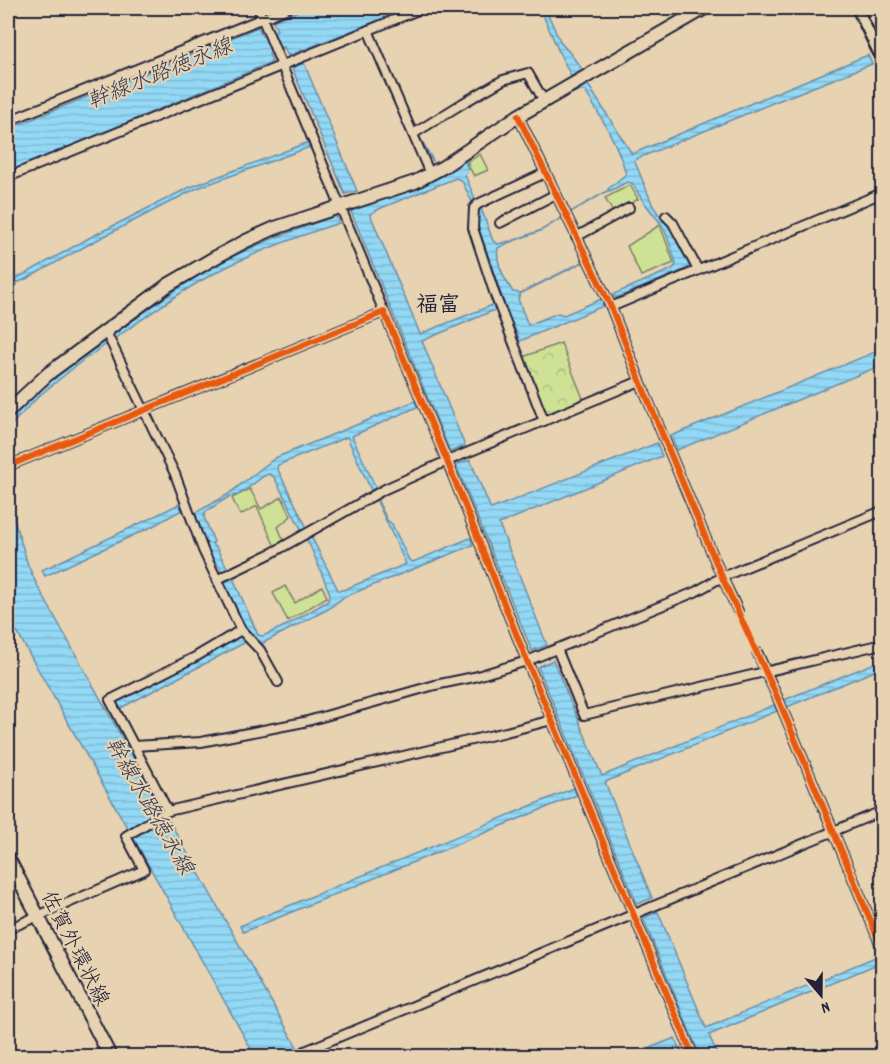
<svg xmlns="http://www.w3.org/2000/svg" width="890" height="1064" font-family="Dekko,'Klee One',sans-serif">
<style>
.green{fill:#cfe195;stroke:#788268;stroke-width:1.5}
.forest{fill:url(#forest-crowns);stroke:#788268;stroke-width:1.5}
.water{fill:url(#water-rules);stroke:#668fab;stroke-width:1.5;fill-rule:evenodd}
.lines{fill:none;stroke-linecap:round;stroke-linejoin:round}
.stream{stroke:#668fab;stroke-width:2}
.minor-tunnel{stroke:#c0af99;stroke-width:8;stroke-dasharray:8 4;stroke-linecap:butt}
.minor-casing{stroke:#22223b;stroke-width:12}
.tertiary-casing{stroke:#22223b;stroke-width:14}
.primary-casing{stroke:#22223b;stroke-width:16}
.minor{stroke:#e7d2b1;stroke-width:8}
.tertiary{stroke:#e7d2b1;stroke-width:9}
.primary{stroke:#e7d2b1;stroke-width:12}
.cycleway-casing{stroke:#e7d2b1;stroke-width:10}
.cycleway{stroke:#e8590c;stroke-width:6}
.labels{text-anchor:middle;stroke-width:4.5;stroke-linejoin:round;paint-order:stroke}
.street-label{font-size:21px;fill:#22223b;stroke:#e7d2b1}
.water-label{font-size:22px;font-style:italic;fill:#333d57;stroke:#e7d2b1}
.neighbourhood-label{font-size:22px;font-weight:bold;fill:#22223b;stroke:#e7d2b1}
</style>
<defs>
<pattern id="forest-crowns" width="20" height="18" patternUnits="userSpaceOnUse" patternTransform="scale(1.5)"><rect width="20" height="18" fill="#cfe195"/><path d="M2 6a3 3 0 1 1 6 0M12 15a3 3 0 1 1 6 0" fill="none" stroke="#b1c181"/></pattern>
<pattern id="water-rules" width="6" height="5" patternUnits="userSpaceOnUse" patternTransform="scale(1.5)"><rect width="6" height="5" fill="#93d8f5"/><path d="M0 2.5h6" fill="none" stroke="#7eb9d3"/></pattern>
</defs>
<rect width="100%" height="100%" fill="#e7d2b1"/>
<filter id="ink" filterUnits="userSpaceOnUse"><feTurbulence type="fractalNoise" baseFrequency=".0167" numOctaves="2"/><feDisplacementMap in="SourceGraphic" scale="12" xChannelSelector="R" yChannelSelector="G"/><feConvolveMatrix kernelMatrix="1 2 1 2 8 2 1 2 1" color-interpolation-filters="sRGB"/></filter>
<g filter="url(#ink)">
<g class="green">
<polygon points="480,154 488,170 474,176 467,163"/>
<polygon points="630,185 638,199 614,214 605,198"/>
<polygon points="660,225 674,263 641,276 627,246"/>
<polygon points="250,489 261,509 282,497 291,516 278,527 284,541 275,547 257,506 240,515 232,498"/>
<polygon points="285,586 295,603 322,586 327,597 288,621 273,593"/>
</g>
<polygon class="forest" points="561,343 584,401 546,415 523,357"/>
<g class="water">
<polygon points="306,8 409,8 288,56 284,47 269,53 272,62 8,172 8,129 258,27 262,36 277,30 273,21"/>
<polygon points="540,8 545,8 561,43 569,52 582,69 571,76 559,52"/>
<path d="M 868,55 L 872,64 L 775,102 L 636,159 L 635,162 L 653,206 L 657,212 L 670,228 L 688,263 L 689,267 L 679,272 L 616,298 L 614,297 L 614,294 L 670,270 L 675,267 L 676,263 L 667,236 L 662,225 L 643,201 L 632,183 L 627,182 L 610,191 L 608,189 L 626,174 C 618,144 601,117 585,91 L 580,90 L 569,95 L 568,94 L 587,83 L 632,154 L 773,94 Z"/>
<polygon points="304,63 357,191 345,194 292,68"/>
<polygon points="309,142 310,147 195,189 93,242 28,278 8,287 8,282 25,274 89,238 188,188"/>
<polygon points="465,161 468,170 465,175 476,201 475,202 472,202 462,181 456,178 381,208 370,214 420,334 495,304 497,309 422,341 465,446 450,452 352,214 351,211 420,186 442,176"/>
<path d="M 481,208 L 493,241 L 498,244 L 509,241 L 510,242 L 498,248 C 495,263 505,280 513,292 L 521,293 L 518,299 L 528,325 L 558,313 L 564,315 L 601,299 L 604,301 L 603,306 L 520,341 L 504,303 L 478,226 L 477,214 L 478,210 Z"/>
<path d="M 336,216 L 339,223 C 296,237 254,252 215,273 C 179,292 147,316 114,339 L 112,335 C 146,311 180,285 216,265 C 255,244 295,230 336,216 Z"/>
<polygon points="106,340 108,343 82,361 40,395 8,428 8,423 34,395 58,374"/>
<polygon points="882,349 882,365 677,450 671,436"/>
<path d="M 415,401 L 417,407 L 352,436 L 376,488 L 371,490 L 347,437 L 278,465 L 277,468 L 338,590 L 343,590 L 406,564 L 376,499 L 377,499 L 387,520 L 392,524 L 409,560 L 413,562 L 470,538 L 473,545 L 344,597 L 328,609 L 261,644 L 250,634 L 235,608 L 225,583 L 227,580 L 223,572 L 211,556 L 195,513 L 227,495 L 275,458 ZM 269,474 L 274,477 L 312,550 L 330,594 L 328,601 L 289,624 L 263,636 L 258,635 L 233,578 L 230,579 L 226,571 L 228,569 L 216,547 L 214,547 L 212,543 L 214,542 L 204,517 L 205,512 L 230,496 L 238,495 L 264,476 Z"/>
<polygon points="657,443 662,456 499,524 547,645 532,651 456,465 470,460 491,509"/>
<polygon points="8,499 28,565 37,585 162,809 154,815 159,822 167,817 302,1056 255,1056 133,837 141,832 137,825 128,829 8,616"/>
<polygon points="179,504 182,510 151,527 45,576 42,570 149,519"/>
<polygon points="240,636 243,639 244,643 119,709 117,706 116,702"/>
<polygon points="553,660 602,776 774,705 777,711 605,782 652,898 637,904 538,667"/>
<polygon points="882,660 882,668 787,707 784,700"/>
<polygon points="574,788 577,795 243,932 240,926"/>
<polygon points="658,912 706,1028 880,955 882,962 709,1035 718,1056 700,1056 643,918"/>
<polygon points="675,1038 681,1053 671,1056 629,1056"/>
</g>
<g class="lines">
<g class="stream">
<polyline points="544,109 562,98"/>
<polyline points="525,120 537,113"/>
<polyline points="506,131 516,124"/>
<polyline points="420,138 433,161"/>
<polyline points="480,150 501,135"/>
<polyline points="465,162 475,154"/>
<polyline points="569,213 609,190"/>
<polyline points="510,242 542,230 563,217"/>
<polyline points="521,293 583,262"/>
</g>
<polyline class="minor-tunnel" points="738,611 757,652"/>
<defs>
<g id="minor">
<polyline points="258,8 384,312"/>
<polyline points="368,30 430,174"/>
<polyline points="518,116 611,307 640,381 722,577 738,611"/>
<polyline points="8,121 288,8"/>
<polyline points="413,134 463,103 503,80 528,73 544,101"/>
<polyline points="8,177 423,8"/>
<polyline points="666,216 673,223 698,270"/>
<polyline points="500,223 552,196 554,191"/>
<polyline points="576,237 629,208"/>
<polyline points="611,307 882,193"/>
<polyline points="106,332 175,474 203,550 241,630"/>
<polyline points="544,421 495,295 473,228 474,208 478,204 545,173"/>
<polyline points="8,466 384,312 447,461 527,661 693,1056"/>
<polyline points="218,579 272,553 385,489 447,461 640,381"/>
<polyline points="557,649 584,715 882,644"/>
<polyline points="757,652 779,701 882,948"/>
<polyline points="134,746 201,742 304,722 435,685 474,677 527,661 695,592 722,577 882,511"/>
<polyline points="168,811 110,700 197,656 241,630 260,650 278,682"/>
<polyline points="8,929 144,870 126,836 168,811 506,732 552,720"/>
<polyline points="305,1051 882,811"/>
</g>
<polyline id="tertiary" points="857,8 882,60"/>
<g id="primary">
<polyline points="8,411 49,373 168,285 216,257 246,241 275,228 415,182 443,167 518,116 705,8"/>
<polyline points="8,858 110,1056"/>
</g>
</defs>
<use href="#minor" class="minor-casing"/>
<use href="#tertiary" class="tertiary-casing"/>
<use href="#primary" class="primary-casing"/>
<use href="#minor" class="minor"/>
<use href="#tertiary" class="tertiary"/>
<use href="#primary" class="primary"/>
<defs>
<g id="cycleway">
<polyline points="518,116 611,307 640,381 722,577 779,701 882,948"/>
<polyline points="8,466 384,312 447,461 527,661 693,1056"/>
</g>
</defs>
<use href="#cycleway" class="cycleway-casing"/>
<use href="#cycleway" class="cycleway"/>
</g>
</g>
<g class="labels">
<g class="street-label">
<text transform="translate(76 948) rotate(63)" y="7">佐賀外環状線</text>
</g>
<g class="water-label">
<text transform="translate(159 72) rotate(-22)" y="8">幹線水路徳永線</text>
<text transform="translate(151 805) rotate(60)" y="8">幹線水路徳永線</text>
</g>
<g class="neighbourhood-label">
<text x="438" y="311">福富</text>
</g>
</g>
<rect width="890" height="1064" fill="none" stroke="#e7d2b1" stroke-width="30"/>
<rect x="15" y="15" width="860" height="1034" fill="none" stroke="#22223b" stroke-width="2" filter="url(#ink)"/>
<g transform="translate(821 995) rotate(160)" stroke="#e7d2b1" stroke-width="4.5" paint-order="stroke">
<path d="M0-4.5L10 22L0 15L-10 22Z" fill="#22223b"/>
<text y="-9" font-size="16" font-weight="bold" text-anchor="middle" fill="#22223b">N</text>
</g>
</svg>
